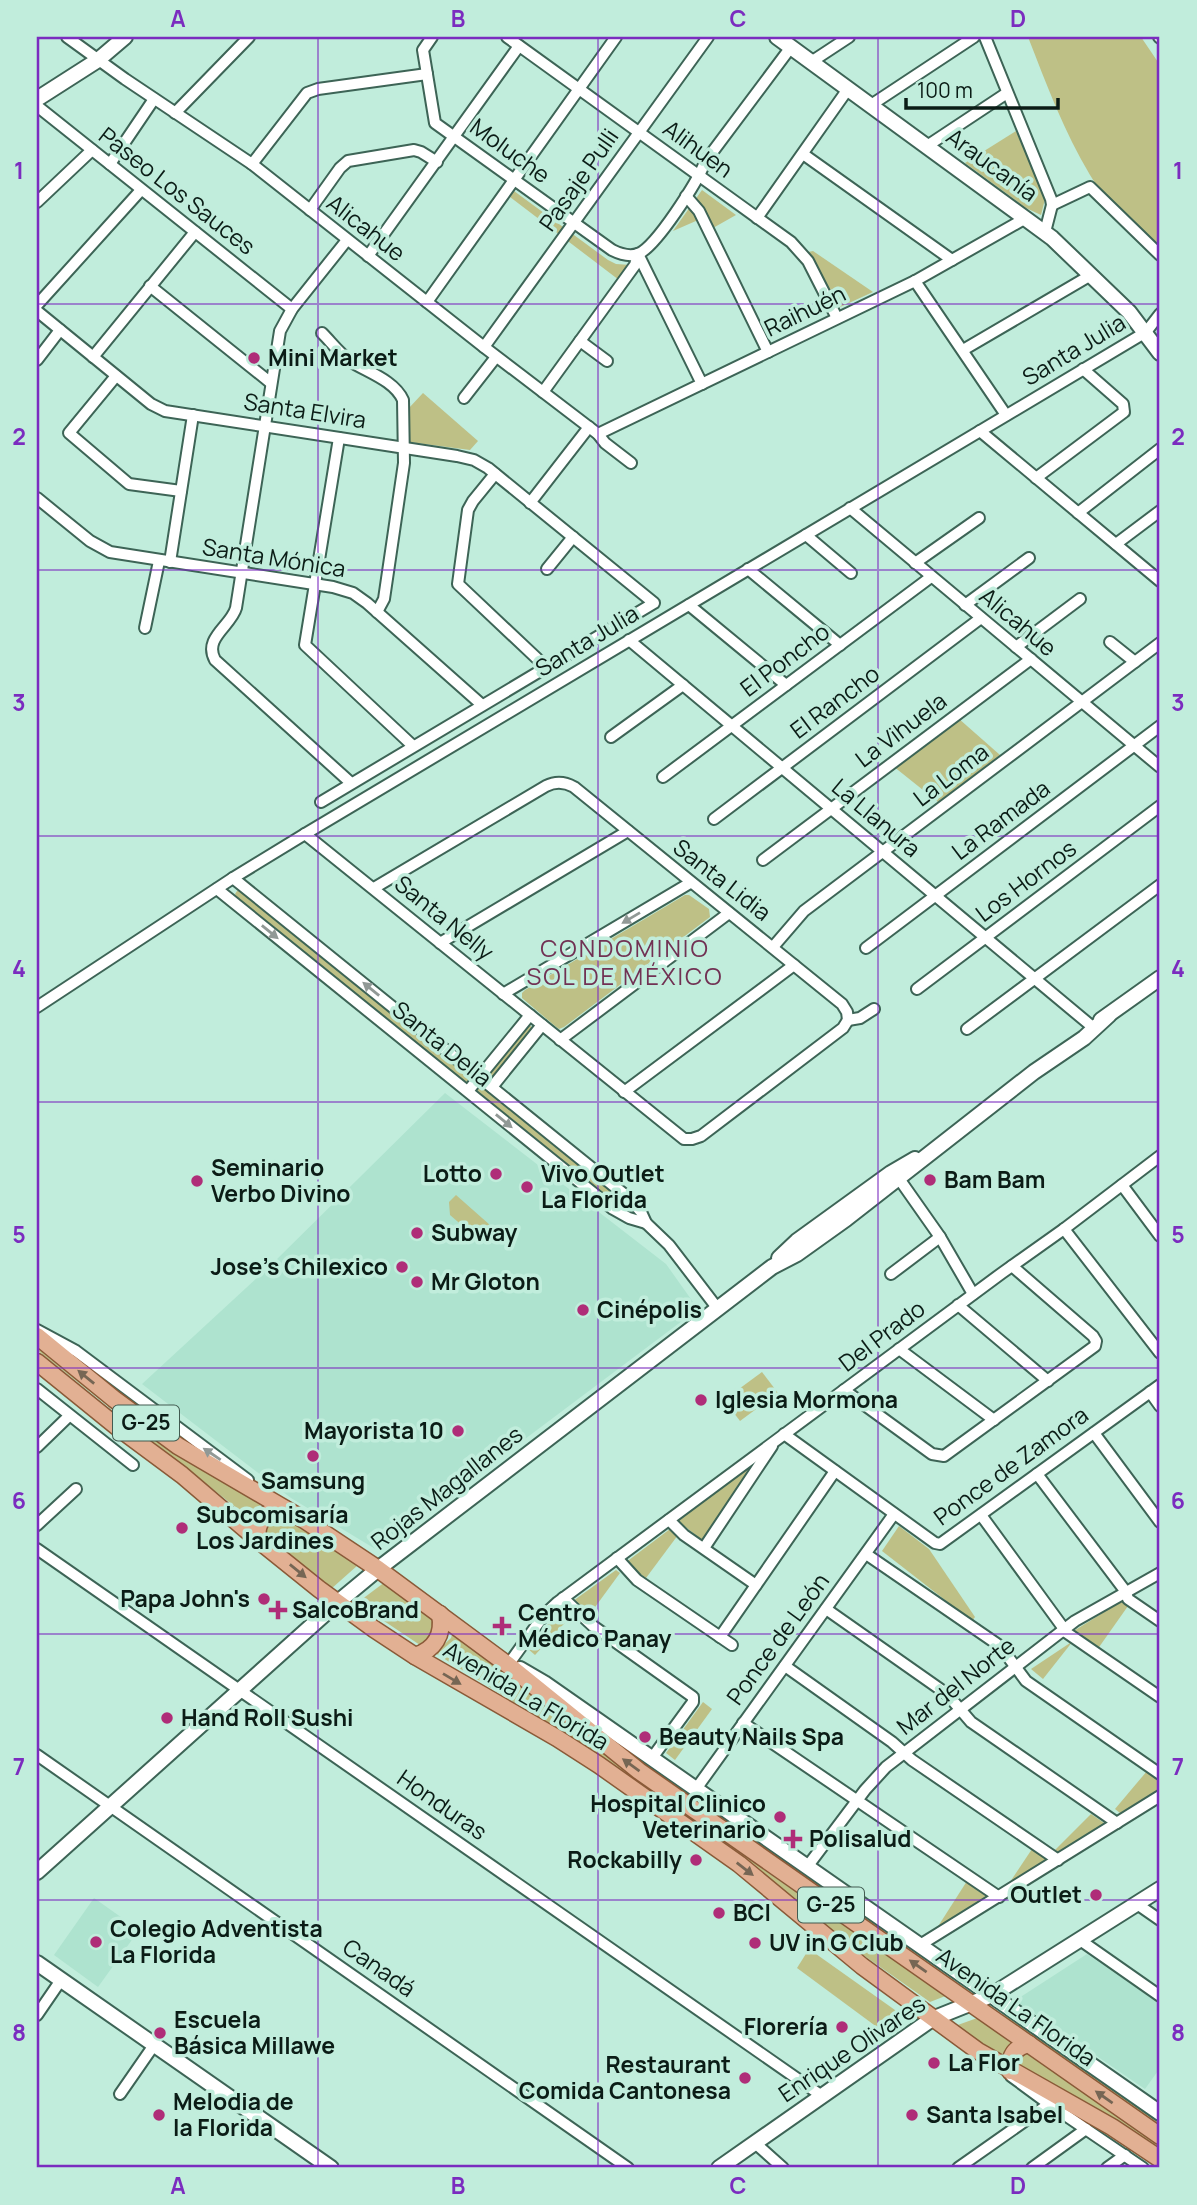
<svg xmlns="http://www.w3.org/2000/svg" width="1197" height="2205" font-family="Manrope,sans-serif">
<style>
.built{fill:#aee3cf}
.green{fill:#bec086}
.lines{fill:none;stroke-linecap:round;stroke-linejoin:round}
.street-casing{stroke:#3d6456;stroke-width:14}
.secondary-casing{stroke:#3d6456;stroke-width:18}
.primary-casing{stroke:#8a5a38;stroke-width:19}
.street{stroke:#fff;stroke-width:10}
.secondary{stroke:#fff;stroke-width:14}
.primary{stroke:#e2b093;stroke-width:16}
.oneway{fill:#919996}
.oneway2{fill:#766654}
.grid{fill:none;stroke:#7b2cbf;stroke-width:2;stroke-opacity:0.55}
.poi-dot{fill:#af2d78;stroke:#c1eddc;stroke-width:2.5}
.labels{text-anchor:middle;stroke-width:7;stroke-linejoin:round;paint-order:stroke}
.shield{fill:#c1eddc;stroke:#425b51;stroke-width:2}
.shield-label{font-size:21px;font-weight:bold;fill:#0b1c16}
.street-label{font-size:23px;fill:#0b1c16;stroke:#c1eddc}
.poi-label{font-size:23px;font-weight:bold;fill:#0b1c16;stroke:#c1eddc;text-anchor:start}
.neighbourhood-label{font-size:24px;letter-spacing:2px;fill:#713153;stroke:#c1eddc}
.neatline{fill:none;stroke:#7b2cbf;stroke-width:2.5}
.grid-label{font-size:23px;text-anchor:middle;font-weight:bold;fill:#7b2cbf}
</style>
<rect width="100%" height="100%" fill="#c1eddc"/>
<g class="built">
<polygon points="445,1093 666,1264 698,1309 377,1550 291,1498 142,1384 274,1262"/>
<polygon points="94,1898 139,1930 98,1987 54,1955"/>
<polygon points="1087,1954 1160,2004 1160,2068 1145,2089 1019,2003 1019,1998"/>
</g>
<g class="green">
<path d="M 1028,37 L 1141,37 L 1160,65 L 1160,249 C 1136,226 1107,204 1090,175 C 1064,132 1046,83 1028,37 Z"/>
<polygon points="1016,131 1045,199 1041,215 1026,208 965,163"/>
<polygon points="702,190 736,215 713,228 705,217 673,231"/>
<polygon points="514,191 608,260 616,264 631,265 619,280 510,197"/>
<polygon points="813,251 873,292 838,308 808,252"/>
<polygon points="423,393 478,441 470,450 409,442 408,409"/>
<polygon points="958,718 1000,755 938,802 893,766"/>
<polygon points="237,891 242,891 472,1079 469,1083 461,1080 237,898 235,894"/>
<polygon points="685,895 689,895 709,909 710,917 564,1027 559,1029 555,1026 522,998 522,993 525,990"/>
<polygon points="529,1025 532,1027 530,1033 494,1076 489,1078 488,1074"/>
<polygon points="480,1086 628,1205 632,1215 621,1211 480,1095 477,1090"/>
<polygon points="456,1195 499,1233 492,1241 479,1240 450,1215 449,1202"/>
<polygon points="37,1342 265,1504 255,1507 248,1517 37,1350"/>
<polygon points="762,1372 778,1393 740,1421 724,1400"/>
<polygon points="762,1458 702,1540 678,1521"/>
<polygon points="282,1514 358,1565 331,1589 266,1537 263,1526"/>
<polygon points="899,1526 929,1549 975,1617 972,1621 882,1551"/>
<polygon points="670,1529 678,1535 646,1578 625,1563"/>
<polygon points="616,1570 620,1573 590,1614 573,1601"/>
<polygon points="385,1582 438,1619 430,1641 420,1645 357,1603"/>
<polygon points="1122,1601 1128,1606 1097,1650 1072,1632"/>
<polygon points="564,1606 573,1614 535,1655 527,1648"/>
<polygon points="454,1628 647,1787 787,1886 855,1928 948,1995 930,2002 832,1933 554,1727 435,1653 451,1638"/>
<polygon points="1073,1641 1043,1679 1031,1669"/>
<polygon points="703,1702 712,1709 675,1760 666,1753"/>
<polygon points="1147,1771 1160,1780 1160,1789 1120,1813 1115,1809"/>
<polygon points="1091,1814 1107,1825 1061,1854 1055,1850"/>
<polygon points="1032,1849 1050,1861 1004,1891"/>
<polygon points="967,1881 987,1897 937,1928"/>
<polygon points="809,1949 902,2015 885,2033 797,1968"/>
<polygon points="1006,2011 1160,2118 1160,2130 1069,2062 1002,2016"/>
<polygon points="980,2017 1017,2043 1005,2059 955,2026"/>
<polygon points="1027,2050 1160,2142 1160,2151 1016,2068 1018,2056"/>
</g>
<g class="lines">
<defs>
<g id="street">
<polyline points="67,37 125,79 252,164 484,347 598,434 605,443 631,463"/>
<path d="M 432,37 L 423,50 L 435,123 L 612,250 C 620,254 629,257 638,254 C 656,247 698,181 705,162 L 791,47"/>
<polyline points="507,37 791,242 808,261 837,318"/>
<polyline points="985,37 1051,199 1052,205 1045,232"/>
<polyline points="1159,37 1160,38"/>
<polyline points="811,62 849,37"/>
<polyline points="871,105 974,37"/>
<polyline points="37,106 292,309"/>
<polyline points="175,113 249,37"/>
<polyline points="927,146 1007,93"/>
<polyline points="803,154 952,260"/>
<polyline points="110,164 154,99"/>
<polyline points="252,164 307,93 318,89 427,74"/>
<polyline points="686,196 699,211 768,352"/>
<polyline points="37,202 92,150"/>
<polyline points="1052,205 1090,187 1160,255"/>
<polyline points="310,210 340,168 348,161 414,150 421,152 437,162"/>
<polyline points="757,218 848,89"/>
<path d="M 347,240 L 292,309 L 280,331 L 236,608 C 231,626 203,638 215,660 L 351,783"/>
<polyline points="638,254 702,384"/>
<polyline points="368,256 519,46"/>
<polyline points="915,281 1006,415"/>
<polyline points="150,286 271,383"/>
<polyline points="427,302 616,37"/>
<polyline points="37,305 141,190"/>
<polyline points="37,311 151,404 165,411 457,456 474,460 488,468 654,603 321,802"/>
<path d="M 322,333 C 331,342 339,353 350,361 C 367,372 394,380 403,400 L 404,463 L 384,599 L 377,612"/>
<polyline points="580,341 607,361"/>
<polyline points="484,347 708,37"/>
<polyline points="963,350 1091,275"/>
<polyline points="93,357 195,232"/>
<polyline points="37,360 60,330"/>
<polyline points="116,376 69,433 129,484 181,491"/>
<polyline points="543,392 635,265 638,254"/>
<polyline points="464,398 496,357"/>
<polyline points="980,431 1160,581"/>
<polyline points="598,434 915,281 1026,218"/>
<polyline points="339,438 305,645 413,746"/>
<polyline points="495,474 473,501 468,510 458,584 546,667"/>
<polyline points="1036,478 1124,412 1123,404 1083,369"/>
<polyline points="37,498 90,541 110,552 333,587 353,593 367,603 482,705"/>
<polyline points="530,503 589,427"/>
<polyline points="850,508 1160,767"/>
<polyline points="1078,513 1160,449"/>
<polyline points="806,535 851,573"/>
<polyline points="1116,544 1160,511"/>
<polyline points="170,562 193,415"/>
<polyline points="915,563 979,518"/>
<polyline points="547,569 573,537"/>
<polyline points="748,569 840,645"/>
<polyline points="689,605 786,685"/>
<polyline points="965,605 1029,558"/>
<polyline points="145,628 159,561"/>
<polyline points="629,640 1095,1029"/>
<polyline points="1110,642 1135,662"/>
<polyline points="1016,647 1080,599"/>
<polyline points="611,737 683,685"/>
<polyline points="663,777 931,577"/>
<polyline points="714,819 981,618"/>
<polyline points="305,834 684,1139 692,1139 701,1136 843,1028 848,1020"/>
<polyline points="763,860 1031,659"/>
<polyline points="233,878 630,1199 641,1212 646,1223 669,1245 718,1309"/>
<path d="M 374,888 L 546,786 C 556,781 565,782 574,787 L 842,1004 L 847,1012 L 848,1020"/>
<polyline points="217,889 613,1209 629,1218 646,1223"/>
<polyline points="440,943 628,831"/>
<polyline points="773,947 804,911 1160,643"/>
<polyline points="866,948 1160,726"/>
<polyline points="917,989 1160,806"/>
<polyline points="503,994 690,883"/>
<polyline points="37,1007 233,878 305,834 1146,332 1160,314"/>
<polyline points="848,1020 860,1018 874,1009"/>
<polyline points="967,1029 1160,885"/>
<polyline points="560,1040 729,913"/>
<polyline points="492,1087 542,1025"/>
<polyline points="468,1091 530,1015"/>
<polyline points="624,1092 794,965"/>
<polyline points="895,1173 940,1237 973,1294"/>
<polyline points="1122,1185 1160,1236"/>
<polyline points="1064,1229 1160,1353"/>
<polyline points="891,1274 940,1237"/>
<polyline points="958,1305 1048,1381"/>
<polyline points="37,1330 76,1351 248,1480"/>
<polyline points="899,1349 994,1420"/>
<polyline points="37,1389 133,1465"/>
<polyline points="844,1390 932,1454 944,1456 1095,1346 1096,1341 1093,1336 1012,1266"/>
<polyline points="1150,1392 1160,1406"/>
<polyline points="1094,1433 1160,1522"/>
<polyline points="784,1434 935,1543 940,1544 1160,1385"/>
<polyline points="37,1447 69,1416"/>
<polyline points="1037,1474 1126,1592 1128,1599 1160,1621"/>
<polyline points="981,1515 1067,1633 1160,1697"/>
<polyline points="669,1520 684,1535 756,1585"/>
<polyline points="37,1525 76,1489"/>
<polyline points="704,1548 772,1446"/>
<polyline points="37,1549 822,2096"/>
<polyline points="866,1554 1000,1646 1026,1681 1160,1774"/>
<polyline points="617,1558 637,1580 732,1645"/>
<polyline points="563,1598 593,1626 693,1697 693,1702 652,1758"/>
<polyline points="826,1609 947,1694 971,1722 1117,1823"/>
<polyline points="720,1637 835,1471"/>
<polyline points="508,1665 544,1615 558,1602 1002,1273 1064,1229 1160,1156"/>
<polyline points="785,1666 892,1742 912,1760 1058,1860"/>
<polyline points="743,1723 999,1897"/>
<polyline points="37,1755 628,2168"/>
<polyline points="696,1789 894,1514"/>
<polyline points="807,1867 865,1790 886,1767 1075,1621 1160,1573"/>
<polyline points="1137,1904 1160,1920"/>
<polyline points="1080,1940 1160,1996"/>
<polyline points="920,1945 1160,1796"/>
<polyline points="37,2015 61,1980"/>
<polyline points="1011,2076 1049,2104 1143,2168"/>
<polyline points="120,2094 154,2045"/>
<polyline points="755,2143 783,2168"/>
<polyline points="958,2168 1049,2104"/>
<polyline points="1032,2168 1086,2129"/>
<polyline points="1107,2168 1125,2155"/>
</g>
<g id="secondary">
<polyline points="777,37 1052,238 1129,312 1160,353"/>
<polyline points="37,99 98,60 125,37"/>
<polyline points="1101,1020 1160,978"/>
<polyline points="779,1258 797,1241 891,1173 915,1159"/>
<polyline points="520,1669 544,1683 1160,2113"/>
<polyline points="37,1872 337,1603 378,1569 772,1267 797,1254 846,1219 1034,1072 1084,1038 1109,1015"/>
<polyline points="37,1963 331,2168"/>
<polyline points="719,2168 932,2019 992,1995 1160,1889"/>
</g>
<g id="primary">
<polyline points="37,1336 114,1399 178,1446 306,1521 378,1569 508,1665 639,1771 1160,2136"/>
<polyline points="37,1362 116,1426 182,1475 258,1540 319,1589 374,1629 415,1656 557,1738 599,1765 739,1864 862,1966 978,2051 1112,2127 1160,2159"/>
<path d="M 258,1540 C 255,1522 266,1509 285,1509"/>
<path d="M 415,1656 C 434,1650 444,1635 440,1614"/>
<path d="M 1010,2071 C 1009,2056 1015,2047 1029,2044"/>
</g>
</defs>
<use href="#street" class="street-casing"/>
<use href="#secondary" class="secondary-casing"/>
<use href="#primary" class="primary-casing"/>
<use href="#street" class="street"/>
<use href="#secondary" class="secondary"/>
<use href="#primary" class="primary"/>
</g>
<defs><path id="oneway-solid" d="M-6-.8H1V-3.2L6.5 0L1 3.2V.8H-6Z" transform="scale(1.75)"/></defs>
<g class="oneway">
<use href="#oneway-solid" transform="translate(631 918) rotate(149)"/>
<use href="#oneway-solid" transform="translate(270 932) rotate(39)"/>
<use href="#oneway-solid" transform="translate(371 989) rotate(-141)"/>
<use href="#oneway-solid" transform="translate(504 1121) rotate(39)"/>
<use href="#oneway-solid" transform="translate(212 1454) rotate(-146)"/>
</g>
<g class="oneway2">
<use href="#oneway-solid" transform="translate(86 1377) rotate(-141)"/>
<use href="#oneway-solid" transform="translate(298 1571) rotate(39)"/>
<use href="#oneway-solid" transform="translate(452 1679) rotate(31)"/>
<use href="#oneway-solid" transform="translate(631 1765) rotate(-144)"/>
<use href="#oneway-solid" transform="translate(745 1869) rotate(38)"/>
<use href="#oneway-solid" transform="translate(918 1966) rotate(-145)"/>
<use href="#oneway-solid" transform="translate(1104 2097) rotate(-145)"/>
</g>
<path class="grid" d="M 318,37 L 318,2168M 598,37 L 598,2168M 878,37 L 878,2168M 37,304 L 1160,304M 37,570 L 1160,570M 37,836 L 1160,836M 37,1102 L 1160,1102M 37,1368 L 1160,1368M 37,1634 L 1160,1634M 37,1900 L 1160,1900"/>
<g class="poi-dot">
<circle cx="254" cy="358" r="7"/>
<circle cx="496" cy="1174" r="7"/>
<circle cx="930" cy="1180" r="7"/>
<circle cx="197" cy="1181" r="7"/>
<circle cx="527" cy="1187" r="7"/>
<circle cx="417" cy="1233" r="7"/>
<circle cx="402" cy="1267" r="7"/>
<circle cx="417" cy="1282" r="7"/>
<circle cx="583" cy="1310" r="7"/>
<circle cx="701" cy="1400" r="7"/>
<circle cx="458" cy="1431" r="7"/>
<circle cx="313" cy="1456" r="7"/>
<circle cx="182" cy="1528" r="7"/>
<circle cx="264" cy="1599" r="7"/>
<path d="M274.5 1599.5h7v7h7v7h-7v7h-7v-7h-7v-7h7z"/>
<path d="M498.5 1615.5h7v7h7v7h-7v7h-7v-7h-7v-7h7z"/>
<circle cx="167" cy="1718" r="7"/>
<circle cx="645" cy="1737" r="7"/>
<circle cx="780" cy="1817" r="7"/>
<path d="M789.5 1828.5h7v7h7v7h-7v7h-7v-7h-7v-7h7z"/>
<circle cx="696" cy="1860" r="7"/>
<circle cx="1096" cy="1895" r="7"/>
<circle cx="719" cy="1913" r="7"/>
<circle cx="96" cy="1942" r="7"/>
<circle cx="755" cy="1943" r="7"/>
<circle cx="842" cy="2027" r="7"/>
<circle cx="160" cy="2033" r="7"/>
<circle cx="934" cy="2063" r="7"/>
<circle cx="745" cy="2078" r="7"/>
<circle cx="159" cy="2115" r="7"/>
<circle cx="912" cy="2115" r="7"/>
</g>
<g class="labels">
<g class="shield">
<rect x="113" y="1405.5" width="66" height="35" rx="5"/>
<rect x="798" y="1887.5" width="66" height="35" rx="5"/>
</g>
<g class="shield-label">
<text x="146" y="1430">G-25</text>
<text x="831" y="1912">G-25</text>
</g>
<g class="street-label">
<text transform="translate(698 149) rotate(36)" y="8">Alihuen</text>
<text transform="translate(510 151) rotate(36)" y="8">Moluche</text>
<text transform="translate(992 165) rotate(36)" y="8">Araucanía</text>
<text transform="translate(579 180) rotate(-55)" y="8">Pasaje Pulli</text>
<text transform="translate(177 191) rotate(38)" y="8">Paseo Los Sauces</text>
<text transform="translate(366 228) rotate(38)" y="8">Alicahue</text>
<text transform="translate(805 311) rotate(-26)" y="8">Raihuén</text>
<text transform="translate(1074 350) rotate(-31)" y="8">Santa Julia</text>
<text transform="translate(305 411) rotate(9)" y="8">Santa Elvira</text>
<text transform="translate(274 558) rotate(9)" y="8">Santa Mónica</text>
<text transform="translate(1018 622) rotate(40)" y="8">Alicahue</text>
<text transform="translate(587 641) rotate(-31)" y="8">Santa Julia</text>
<text transform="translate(785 660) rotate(-37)" y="8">El Poncho</text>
<text transform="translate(835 702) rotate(-37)" y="8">El Rancho</text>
<text transform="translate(901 730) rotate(-37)" y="8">La Vihuela</text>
<text transform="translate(951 775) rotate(-37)" y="8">La Loma</text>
<text transform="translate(876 818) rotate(40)" y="8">La Llanura</text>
<text transform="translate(1001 820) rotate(-37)" y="8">La Ramada</text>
<text transform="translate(722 880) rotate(38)" y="8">Santa Lidia</text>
<text transform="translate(1026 881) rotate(-37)" y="8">Los Hornos</text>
<text transform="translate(444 918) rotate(39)" y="8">Santa Nelly</text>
<text transform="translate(442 1044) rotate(39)" y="8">Santa Delia</text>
<text transform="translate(882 1336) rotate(-37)" y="8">Del Prado</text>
<text transform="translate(1011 1466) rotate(-36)" y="8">Ponce de Zamora</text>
<text transform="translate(447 1488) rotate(-38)" y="8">Rojas Magallanes</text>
<text transform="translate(778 1639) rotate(-54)" y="8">Ponce de León</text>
<text transform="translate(956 1686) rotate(-38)" y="8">Mar del Norte</text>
<text transform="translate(526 1696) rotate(31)" y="8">Avenida La Florida</text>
<text transform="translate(442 1805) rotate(35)" y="8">Honduras</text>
<text transform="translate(379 1968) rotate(35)" y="8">Canadá</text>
<text transform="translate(1016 2007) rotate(35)" y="8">Avenida La Florida</text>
<text transform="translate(852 2049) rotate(-34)" y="8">Enrique Olivares</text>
</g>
<g class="poi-label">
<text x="268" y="366">Mini Market</text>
<text x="211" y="1176">Seminario<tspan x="211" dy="26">Verbo Divino</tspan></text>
<text x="482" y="1182" text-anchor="end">Lotto</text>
<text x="541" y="1182">Vivo Outlet<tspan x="541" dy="26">La Florida</tspan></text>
<text x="944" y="1188">Bam Bam</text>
<text x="431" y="1241">Subway</text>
<text x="388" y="1275" text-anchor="end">Jose's Chilexico</text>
<text x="431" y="1290">Mr Gloton</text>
<text x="597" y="1318">Cinépolis</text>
<text x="715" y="1408">Iglesia Mormona</text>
<text x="444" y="1439" text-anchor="end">Mayorista 10</text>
<text x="313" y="1489" text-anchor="middle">Samsung</text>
<text x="196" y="1523">Subcomisaría<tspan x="196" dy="26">Los Jardines</tspan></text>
<text x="250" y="1607" text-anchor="end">Papa John's</text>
<text x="292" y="1618">SalcoBrand</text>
<text x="518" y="1621">Centro<tspan x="518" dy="26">Médico Panay</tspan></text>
<text x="181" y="1726">Hand Roll Sushi</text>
<text x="659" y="1745">Beauty Nails Spa</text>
<text x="766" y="1812" text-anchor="end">Hospital Clinico<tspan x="766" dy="26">Veterinario</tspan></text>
<text x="809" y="1847">Polisalud</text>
<text x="682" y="1868" text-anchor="end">Rockabilly</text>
<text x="1082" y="1903" text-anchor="end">Outlet</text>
<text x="733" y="1921">BCI</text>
<text x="110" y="1937">Colegio Adventista<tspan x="110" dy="26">La Florida</tspan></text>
<text x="769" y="1951">UV in G Club</text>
<text x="174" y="2028">Escuela<tspan x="174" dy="26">Básica Millawe</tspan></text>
<text x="828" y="2035" text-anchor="end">Florería</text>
<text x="948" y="2071">La Flor</text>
<text x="731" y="2073" text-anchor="end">Restaurant<tspan x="731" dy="26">Comida Cantonesa</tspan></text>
<text x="173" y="2110">Melodia de<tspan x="173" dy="26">la Florida</tspan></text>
<text x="926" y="2123">Santa Isabel</text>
</g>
<g class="neighbourhood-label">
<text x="625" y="957">CONDOMINIO<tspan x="625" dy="28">SOL DE MÉXICO</tspan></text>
</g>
</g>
<rect width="1197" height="2205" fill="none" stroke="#c1eddc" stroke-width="77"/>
<path d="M906 98v10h152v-10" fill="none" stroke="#0b1c16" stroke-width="3.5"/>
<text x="917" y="98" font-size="21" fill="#0b1c16" stroke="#c1eddc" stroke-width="5" paint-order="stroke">100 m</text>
<rect x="38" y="38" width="1120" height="2128" class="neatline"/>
<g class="grid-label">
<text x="178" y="27">A</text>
<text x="458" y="27">B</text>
<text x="738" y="27">C</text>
<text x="1018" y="27">D</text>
<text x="19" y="179">1</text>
<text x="1178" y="179">1</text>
<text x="19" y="445">2</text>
<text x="1178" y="445">2</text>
<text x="19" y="711">3</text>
<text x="1178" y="711">3</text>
<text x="19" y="977">4</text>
<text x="1178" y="977">4</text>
<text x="19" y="1243">5</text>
<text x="1178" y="1243">5</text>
<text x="19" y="1509">6</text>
<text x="1178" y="1509">6</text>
<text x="19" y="1775">7</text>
<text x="1178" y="1775">7</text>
<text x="19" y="2041">8</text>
<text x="1178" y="2041">8</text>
<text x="178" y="2194">A</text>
<text x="458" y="2194">B</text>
<text x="738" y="2194">C</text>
<text x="1018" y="2194">D</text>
</g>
</svg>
